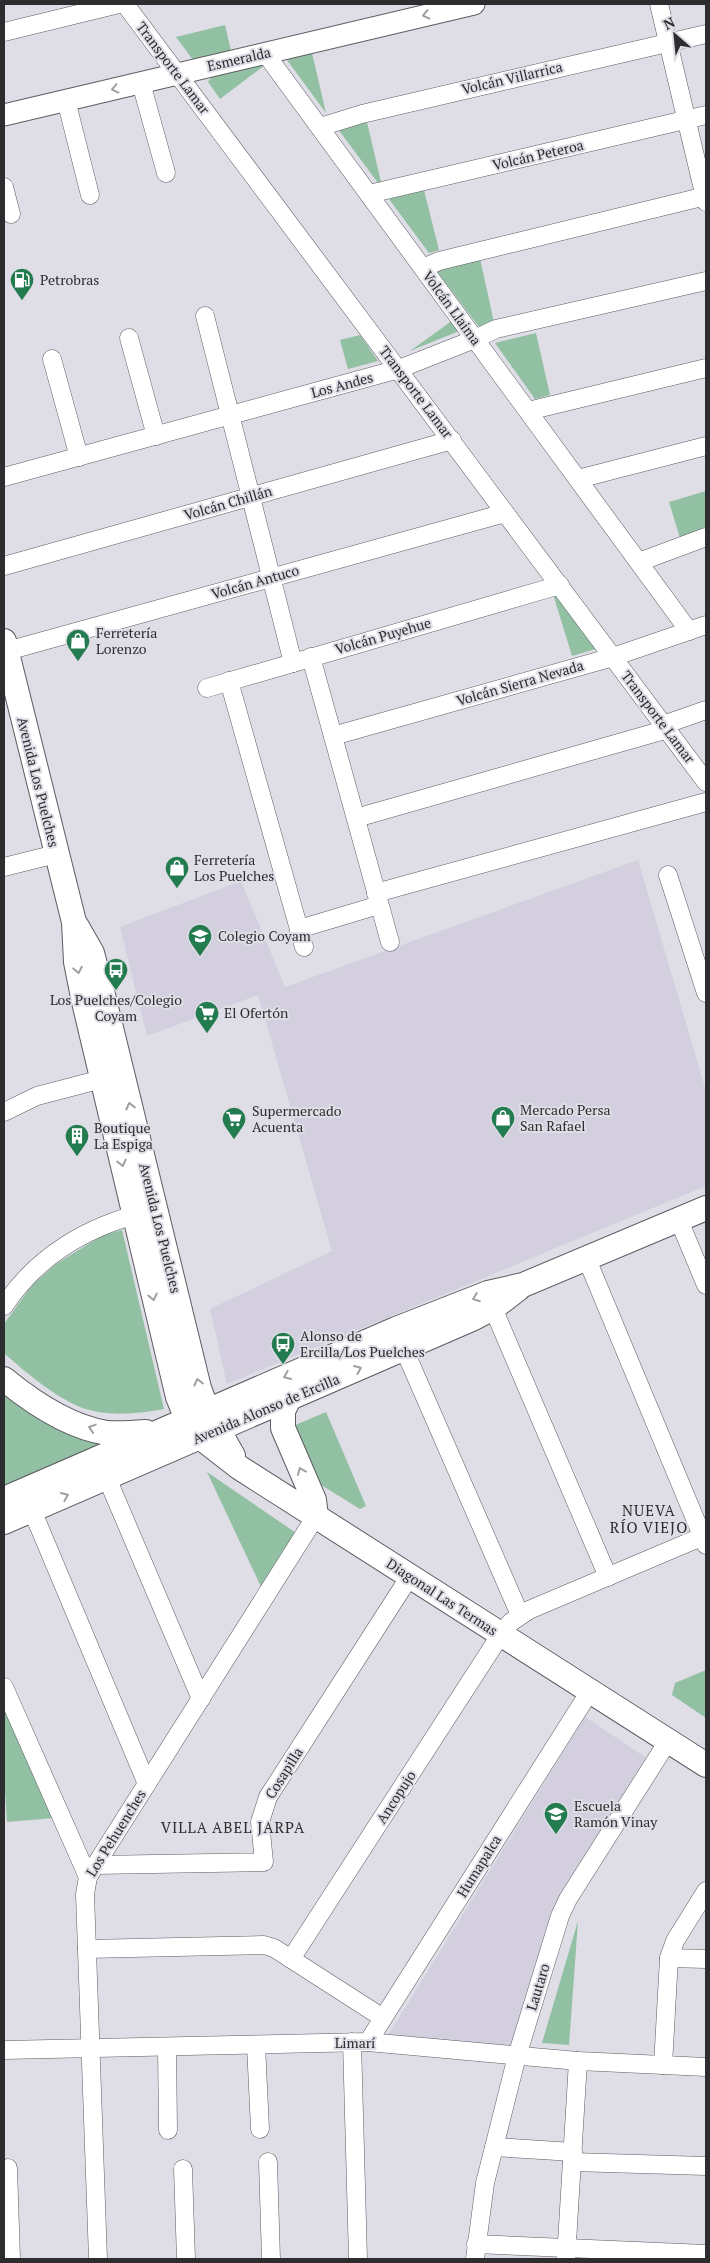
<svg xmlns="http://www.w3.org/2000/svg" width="710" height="2263" font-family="'PT Serif',serif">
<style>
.built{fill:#d3cfdf}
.green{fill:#91c0a3}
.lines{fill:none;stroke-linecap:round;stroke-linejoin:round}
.minor-casing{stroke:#5d5b62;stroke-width:19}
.tertiary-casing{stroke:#5d5b62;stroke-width:23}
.secondary-casing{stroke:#5d5b62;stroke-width:26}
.minor{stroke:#fff;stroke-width:18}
.tertiary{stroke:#fff;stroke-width:21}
.secondary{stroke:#fff;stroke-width:24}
.oneway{stroke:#a0a0a1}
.labels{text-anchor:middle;stroke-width:4;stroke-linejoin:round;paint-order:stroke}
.street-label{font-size:14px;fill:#2d2c2f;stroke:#dfdde5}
.poi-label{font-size:14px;fill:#2d2c2f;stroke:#dfdde5;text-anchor:start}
.neighbourhood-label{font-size:15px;letter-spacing:1px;fill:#2d2c2f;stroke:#dfdde5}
</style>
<rect width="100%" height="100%" fill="#dfdde5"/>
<g class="built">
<polygon points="638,860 706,1091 706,1186 227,1384 210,1309 332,1251 258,995 147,1036 120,927 241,881 285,987"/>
<polygon points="585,1717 648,1759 554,1911 510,2049 387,2037"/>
</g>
<g class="green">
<polygon points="225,25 231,51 193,60 176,37"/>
<polygon points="312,53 326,113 287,60"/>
<polygon points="269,62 220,99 208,82 213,75"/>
<polygon points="366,118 381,182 378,183 335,125"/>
<polygon points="424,190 439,250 429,253 389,199"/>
<polygon points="479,254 495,327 483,332 432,265"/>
<polygon points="460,315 469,327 410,351"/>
<polygon points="536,333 550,395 535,399 495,343"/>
<polygon points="360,335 378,361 348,369 340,340"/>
<polygon points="706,491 706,530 680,538 669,502"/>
<polygon points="558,593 599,648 572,656 553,594"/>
<path d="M 122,1230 L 164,1409 C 138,1414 106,1417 80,1407 C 55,1397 24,1371 4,1353 L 4,1324 L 32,1285 L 56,1264 L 103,1235 Z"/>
<polygon points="4,1389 101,1439 97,1448 4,1490"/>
<polygon points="326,1412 366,1506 360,1509 318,1483 293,1426"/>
<polygon points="207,1472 299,1535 264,1593"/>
<polygon points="706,1670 706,1718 672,1695 675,1683"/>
<polygon points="4,1708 54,1818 7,1822 4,1775"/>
<polygon points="578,1921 569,2045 542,2043"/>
</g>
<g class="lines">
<defs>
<g id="minor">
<polyline points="125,4 706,782"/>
<polyline points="659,4 706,202"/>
<polyline points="4,32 119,4"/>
<polyline points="265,53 689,631"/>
<polyline points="141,83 166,173"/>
<polyline points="66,100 90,195"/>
<polyline points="320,127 362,114 706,34"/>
<polyline points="4,187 11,214"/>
<polyline points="369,194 706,115"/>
<polyline points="423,268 439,261 706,196"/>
<polyline points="205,316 293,663"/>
<polyline points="129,338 156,436"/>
<polyline points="52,359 79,457"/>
<polyline points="528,411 706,368"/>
<polyline points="4,477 399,369 475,339 496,329 706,281"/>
<polyline points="578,479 706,446"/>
<polyline points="639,562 706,537"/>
<polyline points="4,566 452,440"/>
<polyline points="7,651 505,513"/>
<polyline points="311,657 390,942"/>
<polyline points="229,681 304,947"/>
<polyline points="207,688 560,585"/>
<polyline points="663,725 706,710"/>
<polyline points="333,736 613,657 706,625"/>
<polyline points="356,818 668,729"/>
<polyline points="4,867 56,854"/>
<polyline points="668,875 706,993"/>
<polyline points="376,893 706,802"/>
<polyline points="299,929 379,905"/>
<polyline points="4,1112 37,1096 102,1079"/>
<polyline points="678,1218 706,1285"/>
<polyline points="586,1257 706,1545"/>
<path d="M 4,1306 C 37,1256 88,1226 146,1212"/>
<polyline points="493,1308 608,1577"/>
<polyline points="404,1349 520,1615"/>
<polyline points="107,1478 201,1699"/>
<polyline points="32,1510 147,1784"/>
<polyline points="4,1687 88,1877"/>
<polyline points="95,1865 264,1862 260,1822 268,1797 410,1576"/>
<polyline points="87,1949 264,1945 274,1948 383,2018"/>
<polyline points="669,1958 706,1959"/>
<polyline points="291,1959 501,1634 511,1622 529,1610 706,1535"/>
<polyline points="352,2042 358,2259"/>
<polyline points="368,2042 590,1691"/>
<polyline points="256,2045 260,2129"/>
<polyline points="167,2047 168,2130"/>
<polyline points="4,2050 368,2042 578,2061 706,2067"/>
<polyline points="663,2065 669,1958 675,1941 706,1891"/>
<polyline points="494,2147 573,2152"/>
<polyline points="268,2162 271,2259"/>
<polyline points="572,2162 706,2166"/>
<polyline points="8,2168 11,2259"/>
<polyline points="183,2169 186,2259"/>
<polyline points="476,2244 706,2254"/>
<polyline points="98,2259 85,1894 88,1877 316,1516"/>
<polyline points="475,2259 485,2183 517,2056 560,1916 568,1899 668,1741"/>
<polyline points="566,2259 578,2061"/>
</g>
<polyline id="tertiary" points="4,115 474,4"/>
<g id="secondary">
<polyline points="4,641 74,922 76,962 84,1002 178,1397 187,1419 200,1437 240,1468 706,1765"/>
<polyline points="76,925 92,953 101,987 199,1388 207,1410 233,1456"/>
<path d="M 4,1379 C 32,1402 69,1427 107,1433 C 119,1434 133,1433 146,1432"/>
<polyline points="289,1399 283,1411 283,1428 314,1500 316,1516"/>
<polyline points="4,1499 396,1329 488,1293 523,1285 706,1208"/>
<polyline points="4,1522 474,1318 493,1308 518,1289"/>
</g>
</defs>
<use href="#minor" class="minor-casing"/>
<use href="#tertiary" class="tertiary-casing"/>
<use href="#secondary" class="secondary-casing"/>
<use href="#minor" class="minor"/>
<use href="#tertiary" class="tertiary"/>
<use href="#secondary" class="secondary"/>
</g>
<defs><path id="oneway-chevron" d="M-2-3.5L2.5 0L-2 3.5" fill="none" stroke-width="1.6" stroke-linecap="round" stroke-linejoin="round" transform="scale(1.25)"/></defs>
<g class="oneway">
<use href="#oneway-chevron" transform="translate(426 15) rotate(167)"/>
<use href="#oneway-chevron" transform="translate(115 89) rotate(167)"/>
<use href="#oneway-chevron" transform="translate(78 970) rotate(79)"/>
<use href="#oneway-chevron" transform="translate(130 1106) rotate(-104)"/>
<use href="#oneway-chevron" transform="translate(122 1163) rotate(77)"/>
<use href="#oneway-chevron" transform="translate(153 1297) rotate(77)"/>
<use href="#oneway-chevron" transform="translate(476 1298) rotate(159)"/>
<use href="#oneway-chevron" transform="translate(358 1369) rotate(-24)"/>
<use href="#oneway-chevron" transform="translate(287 1376) rotate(157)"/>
<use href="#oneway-chevron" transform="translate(198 1382) rotate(-104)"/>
<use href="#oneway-chevron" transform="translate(92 1428) rotate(-162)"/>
<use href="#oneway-chevron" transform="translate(301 1471) rotate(-113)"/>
<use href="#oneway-chevron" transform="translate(65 1496) rotate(-23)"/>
</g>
<defs>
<symbol id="fuel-pin" viewBox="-11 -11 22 30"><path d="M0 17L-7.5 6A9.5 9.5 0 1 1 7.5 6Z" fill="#237b50" stroke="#dfdde5"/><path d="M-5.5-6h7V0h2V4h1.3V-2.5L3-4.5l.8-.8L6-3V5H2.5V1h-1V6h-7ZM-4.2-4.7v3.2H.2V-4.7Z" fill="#fff"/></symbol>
<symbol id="shop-pin" viewBox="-11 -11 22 30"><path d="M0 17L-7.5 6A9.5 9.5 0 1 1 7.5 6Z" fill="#237b50" stroke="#dfdde5"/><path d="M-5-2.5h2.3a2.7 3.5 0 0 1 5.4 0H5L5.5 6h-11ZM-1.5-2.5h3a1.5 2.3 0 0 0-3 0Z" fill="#fff"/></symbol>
<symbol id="school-pin" viewBox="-11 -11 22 30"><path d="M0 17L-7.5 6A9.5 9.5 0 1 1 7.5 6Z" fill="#237b50" stroke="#dfdde5"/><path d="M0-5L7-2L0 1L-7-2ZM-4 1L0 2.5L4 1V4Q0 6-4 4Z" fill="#fff"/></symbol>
<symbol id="bus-pin" viewBox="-11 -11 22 30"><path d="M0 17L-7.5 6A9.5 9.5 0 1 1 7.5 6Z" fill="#237b50" stroke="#dfdde5"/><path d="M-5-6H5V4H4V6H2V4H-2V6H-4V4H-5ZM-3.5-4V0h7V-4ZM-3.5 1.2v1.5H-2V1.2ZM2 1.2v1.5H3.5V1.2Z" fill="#fff"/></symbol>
<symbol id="supermarket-pin" viewBox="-11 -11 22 30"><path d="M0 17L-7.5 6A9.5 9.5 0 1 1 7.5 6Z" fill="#237b50" stroke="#dfdde5"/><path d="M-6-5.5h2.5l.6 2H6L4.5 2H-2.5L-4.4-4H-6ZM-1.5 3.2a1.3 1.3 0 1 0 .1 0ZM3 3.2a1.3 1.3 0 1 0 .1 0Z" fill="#fff"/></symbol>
<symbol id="building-pin" viewBox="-11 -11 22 30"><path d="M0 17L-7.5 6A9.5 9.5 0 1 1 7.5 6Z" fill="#237b50" stroke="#dfdde5"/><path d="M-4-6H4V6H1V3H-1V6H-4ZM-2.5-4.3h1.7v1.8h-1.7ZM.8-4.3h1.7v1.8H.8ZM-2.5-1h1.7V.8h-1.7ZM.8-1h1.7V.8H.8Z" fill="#fff"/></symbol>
</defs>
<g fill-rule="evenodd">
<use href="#fuel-pin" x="8" y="266" width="28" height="38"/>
<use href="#shop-pin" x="64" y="627" width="28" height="38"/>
<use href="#shop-pin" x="163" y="854" width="28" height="38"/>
<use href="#school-pin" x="186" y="922" width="28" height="38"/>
<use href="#bus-pin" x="102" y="956" width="28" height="38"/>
<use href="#supermarket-pin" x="193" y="999" width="28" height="38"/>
<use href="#shop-pin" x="489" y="1104" width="28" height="38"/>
<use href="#supermarket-pin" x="220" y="1105" width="28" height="38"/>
<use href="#building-pin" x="63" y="1122" width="28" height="38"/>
<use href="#bus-pin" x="269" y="1330" width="28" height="38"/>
<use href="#school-pin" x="542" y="1800" width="28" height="38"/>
</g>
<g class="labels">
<g class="street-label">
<text transform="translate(239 59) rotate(-13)" y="5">Esmeralda</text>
<text transform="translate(173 68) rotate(53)" y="5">Transporte Lamar</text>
<text transform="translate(512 78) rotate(-13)" y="5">Volcán Villarrica</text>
<text transform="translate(538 155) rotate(-13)" y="5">Volcán Peteroa</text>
<text transform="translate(452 308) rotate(54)" y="5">Volcán Llaima</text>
<text transform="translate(342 385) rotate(-15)" y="5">Los Andes</text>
<text transform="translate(416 392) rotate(53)" y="5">Transporte Lamar</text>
<text transform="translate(228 503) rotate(-16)" y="5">Volcán Chillán</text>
<text transform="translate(255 582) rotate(-16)" y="5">Volcán Antuco</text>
<text transform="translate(383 636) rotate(-16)" y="5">Volcán Puyehue</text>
<text transform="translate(520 683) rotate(-16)" y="5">Volcán Sierra Nevada</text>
<text transform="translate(658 717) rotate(53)" y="5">Transporte Lamar</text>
<text transform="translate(38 782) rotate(76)" y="5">Avenida Los Puelches</text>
<text transform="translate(160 1228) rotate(76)" y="5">Avenida Los Puelches</text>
<text transform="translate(266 1409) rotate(-23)" y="5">Avenida Alonso de Ercilla</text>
<text transform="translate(442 1597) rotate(33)" y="5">Diagonal Las Termas</text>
<text transform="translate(284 1773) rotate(-58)" y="5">Cosapilla</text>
<text transform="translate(396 1797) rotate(-57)" y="5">Ancopujo</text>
<text transform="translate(116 1833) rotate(-58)" y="5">Los Pehuenches</text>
<text transform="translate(479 1866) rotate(-58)" y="5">Humapalca</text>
<text transform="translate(538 1987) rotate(-73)" y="5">Lautaro</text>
<text x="355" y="2048">Limarí</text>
</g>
<g class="poi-label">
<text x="40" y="285">Petrobras</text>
<text x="96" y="638">Ferretería<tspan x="96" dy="16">Lorenzo</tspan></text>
<text x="194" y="865">Ferretería<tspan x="194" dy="16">Los Puelches</tspan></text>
<text x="218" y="941">Colegio Coyam</text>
<text x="116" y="1005" text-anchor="middle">Los Puelches/Colegio<tspan x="116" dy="16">Coyam</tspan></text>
<text x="224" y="1018">El Ofertón</text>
<text x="520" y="1115">Mercado Persa<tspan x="520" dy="16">San Rafael</tspan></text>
<text x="252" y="1116">Supermercado<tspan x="252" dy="16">Acuenta</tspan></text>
<text x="94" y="1133">Boutique<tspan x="94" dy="16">La Espiga</tspan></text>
<text x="300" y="1341">Alonso de<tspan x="300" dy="16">Ercilla/Los Puelches</tspan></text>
<text x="574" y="1811">Escuela<tspan x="574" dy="16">Ramón Vinay</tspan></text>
</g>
<g class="neighbourhood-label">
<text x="649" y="1516">NUEVA<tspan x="649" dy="17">RÍO VIEJO</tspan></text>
<text x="233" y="1833">VILLA ABEL JARPA</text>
</g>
</g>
<rect width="710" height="2263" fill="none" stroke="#2d2c2f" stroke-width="10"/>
<g transform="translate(675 35) rotate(333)" stroke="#dfdde5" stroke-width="4" paint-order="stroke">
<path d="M0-4L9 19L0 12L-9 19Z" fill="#2d2c2f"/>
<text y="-8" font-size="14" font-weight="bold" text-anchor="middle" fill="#2d2c2f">N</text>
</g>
</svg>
